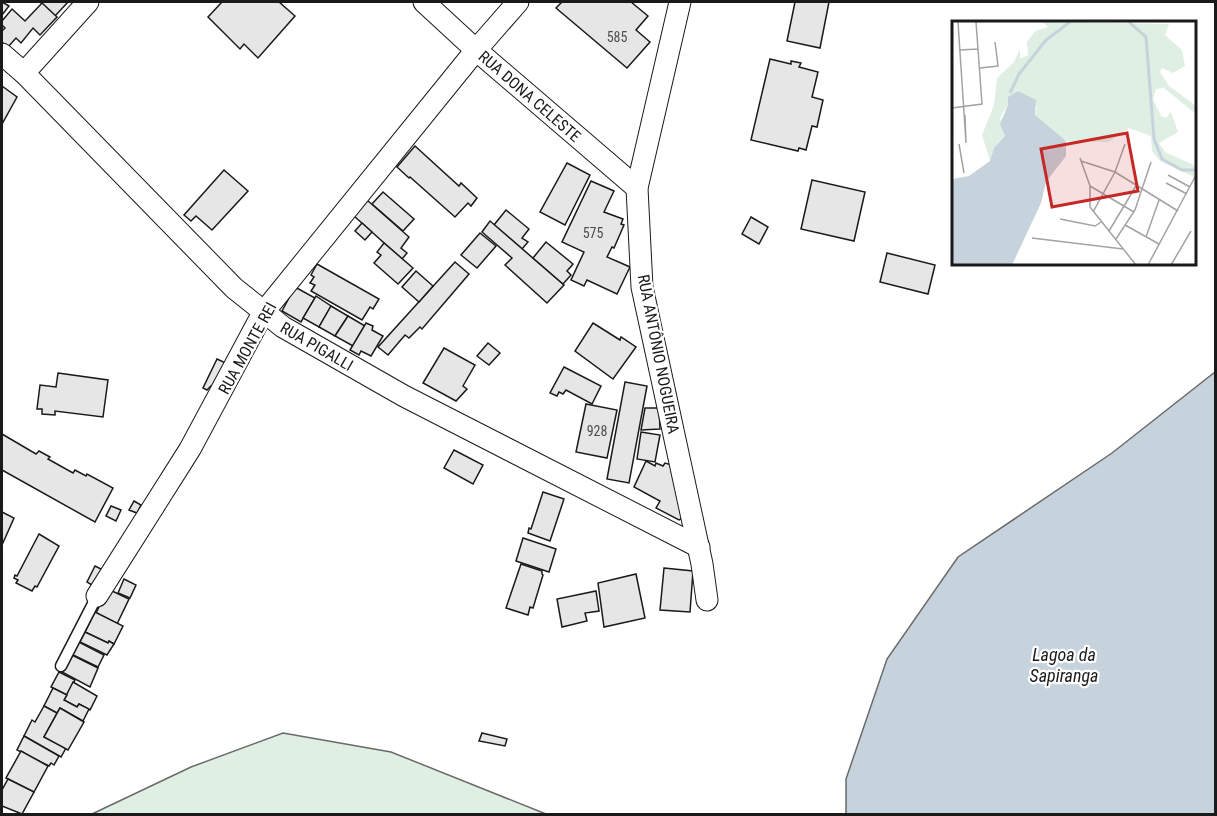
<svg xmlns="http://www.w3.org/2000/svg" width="1217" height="816" font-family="'Roboto Condensed',sans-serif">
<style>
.green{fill:#e0efe3;stroke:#6a6a6a;stroke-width:1.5}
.water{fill:#c6d2dc;stroke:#6a6a6a;stroke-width:1.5}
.building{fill:#e6e6e6;stroke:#1a1a1a;stroke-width:1.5}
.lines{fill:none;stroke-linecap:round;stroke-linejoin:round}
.service-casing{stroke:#1a1a1a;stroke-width:13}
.minor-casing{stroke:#1a1a1a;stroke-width:23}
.service{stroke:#fff;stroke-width:10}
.minor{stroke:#fff;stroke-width:21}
.labels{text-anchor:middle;stroke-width:4.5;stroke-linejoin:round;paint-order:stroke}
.number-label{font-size:14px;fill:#4d4d4d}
.street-label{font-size:16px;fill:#1a1a1a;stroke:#fff}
.water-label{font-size:18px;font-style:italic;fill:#1a1a1a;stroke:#fff}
.inset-river{fill:none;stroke:#c6d2dc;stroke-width:3}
.inset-road{fill:none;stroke:#a3a3a3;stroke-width:1.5}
.view{fill:#c62828;fill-opacity:0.15;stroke:#c62828;stroke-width:3}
.inset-edge{fill:none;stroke:#1a1a1a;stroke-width:3}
</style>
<rect width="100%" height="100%" fill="#fff"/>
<polygon class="green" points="283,733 391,752 546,814 92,814 191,767"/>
<polygon class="water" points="1215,372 1215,814 846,814 846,779 887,659 958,557 1112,453"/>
<g class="building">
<polygon points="2,2 9,6 2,15"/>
<polygon points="40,2 68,2 55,16"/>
<polygon points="222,2 279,2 295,16 258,58 244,44 240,49 208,17"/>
<polygon points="562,2 631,2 648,16 636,30 650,42 627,68 556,8"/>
<polygon points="795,2 829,2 820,48 787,41"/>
<polygon points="42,3 57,17 40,35 33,28 21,43 16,38 8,47 2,42 2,31 5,28 2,25 2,21 12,9 25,21"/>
<polygon points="770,59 791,64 791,61 801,63 799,67 818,72 812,97 823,100 817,127 812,126 806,150 799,148 798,151 751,140"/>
<polygon points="2,86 17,97 2,124"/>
<polygon points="415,146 459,186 461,183 477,198 471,206 468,203 455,217 410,177 409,178 397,167"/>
<polygon points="567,163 590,175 565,225 540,212"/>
<polygon points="224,170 248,191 212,230 196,216 191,221 184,215"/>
<polygon points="812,180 865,192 854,241 801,229"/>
<polygon points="591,181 614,191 604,212 623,219 621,224 624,225 614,248 612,247 607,257 630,267 617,294 587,280 584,286 571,280 584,252 562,242"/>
<polygon points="383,192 414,219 403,231 372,204"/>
<polygon points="367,200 409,237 401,248 407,253 402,259 354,216"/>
<polygon points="506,210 529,229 522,238 528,242 522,249 494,225"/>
<polygon points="751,217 768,227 759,244 742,234"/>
<polygon points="490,221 564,285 547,303 505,265 512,258 482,232"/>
<polygon points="362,223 372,232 365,240 355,231"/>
<polygon points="480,233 496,246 477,268 461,255"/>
<polygon points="546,242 573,264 567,271 571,275 563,284 533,258"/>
<polygon points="384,243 413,268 398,284 374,263 381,255 377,252"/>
<polygon points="887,253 935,265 928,294 880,282"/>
<polygon points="455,262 469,274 422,329 420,327 409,338 405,335 388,355 378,347"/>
<polygon points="317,264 379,299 373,309 370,307 362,320 311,291 315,285 310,283 314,277 311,275"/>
<polygon points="416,271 433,286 419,302 402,287"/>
<polygon points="295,287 315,298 301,322 282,311"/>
<polygon points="316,296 331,306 319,327 303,318"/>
<polygon points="331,306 348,316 335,336 319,327"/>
<polygon points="348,316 365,326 353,346 335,336"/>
<polygon points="366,323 373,326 372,330 383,336 371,356 361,351 359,355 350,350"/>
<polygon points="593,323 620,340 621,337 636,347 613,379 575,351"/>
<polygon points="488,343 500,353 489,365 477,356"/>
<polygon points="444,348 475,365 463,386 467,389 456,401 423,383"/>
<polygon points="217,359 230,365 217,389 211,386 207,390 203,388"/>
<polygon points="564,367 601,386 592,404 566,390 563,394 559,392 557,396 550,393"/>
<polygon points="58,373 108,380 103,417 55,411 55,415 42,414 42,409 37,409 40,385 56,387"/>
<polygon points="625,382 647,386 629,483 607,479"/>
<polygon points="586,404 617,410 607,458 576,452"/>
<polygon points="645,408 659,408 660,429 641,430"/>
<polygon points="641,432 660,435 655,462 637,459"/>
<polygon points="2,434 36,454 39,451 50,457 48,459 73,473 75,470 86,476 87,474 113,488 95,522 2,470"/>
<polygon points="454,450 483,465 473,484 444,468"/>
<polygon points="646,461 655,466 656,463 663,466 665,463 672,465 682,518 681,519 679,520 656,508 660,501 634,487"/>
<polygon points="543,492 564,499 550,541 528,533 529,528 531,529"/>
<polygon points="134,501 141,505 137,513 129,510"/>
<polygon points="111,506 121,510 116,521 106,516"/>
<polygon points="2,512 14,518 2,545"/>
<polygon points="39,534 59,546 37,587 35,586 32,591 16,583 18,580 14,578 15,575 17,576"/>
<polygon points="523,538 556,549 549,572 516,561"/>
<polygon points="521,564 542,571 542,574 543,575 533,608 530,607 528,615 506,608"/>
<polygon points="95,566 107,572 98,589 87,582"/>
<polygon points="664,568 693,571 690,612 660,610"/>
<polygon points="636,574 645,618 604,627 598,583"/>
<polygon points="124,579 136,585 130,598 118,593"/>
<polygon points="108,589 129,599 117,624 96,613"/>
<polygon points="596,591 599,611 585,613 587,621 562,627 557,599"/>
<polygon points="95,612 123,626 114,644 109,641 108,643 85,632"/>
<polygon points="85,632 108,643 109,641 114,644 107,655 80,642"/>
<polygon points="77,641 104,655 98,667 71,654"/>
<polygon points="70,654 98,668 90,687 62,672"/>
<polygon points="59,672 75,680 67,695 51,687"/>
<polygon points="73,682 97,696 90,710 79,704 77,707 64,700"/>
<polygon points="53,688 67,695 64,700 77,707 79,704 89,709 83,721 60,708 57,713 44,706"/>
<polygon points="44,706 57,713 44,737 66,748 61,757 24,736 32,720 35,722"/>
<polygon points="60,708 84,722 68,750 44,737"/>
<polygon points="482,733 507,739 505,746 479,741"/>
<polygon points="24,736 59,756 54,765 51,763 49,766 17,750"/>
<polygon points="21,751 48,766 34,792 6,778"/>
<polygon points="8,779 34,792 22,814 2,806 2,790"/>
</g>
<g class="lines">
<defs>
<polyline id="service" points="61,666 97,596"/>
<g id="minor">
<polyline points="424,2 476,50 637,188"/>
<polyline points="680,2 637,188 642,287 702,564 707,600"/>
<polyline points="2,54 24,73 234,288 283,327 404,396 699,547"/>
<polyline points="24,73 88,2"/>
<polyline points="97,596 190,449 263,313 476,50 518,2"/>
</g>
</defs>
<use href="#service" class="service-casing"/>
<use href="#minor" class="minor-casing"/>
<use href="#service" class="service"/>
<use href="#minor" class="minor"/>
</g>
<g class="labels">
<g class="number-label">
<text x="617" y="42">585</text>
<text x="593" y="238">575</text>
<text x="597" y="436">928</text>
</g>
<g class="street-label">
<text transform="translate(530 96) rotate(41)" y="6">RUA DONA CELESTE</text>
<text transform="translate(317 346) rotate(30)" y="6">RUA PIGALLI</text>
<text transform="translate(247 348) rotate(-61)" y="6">RUA MONTE REI</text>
<text transform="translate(659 354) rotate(79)" y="6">RUA ANTÔNIO NOGUEIRA</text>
</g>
<g class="water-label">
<text x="1064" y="661">Lagoa da<tspan x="1064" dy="21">Sapiranga</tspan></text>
</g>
</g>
<g transform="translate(952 21)">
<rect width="244" height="244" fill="#fff"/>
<path d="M 91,1 L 217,3 L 213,14 L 230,29 L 233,45 L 221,52 L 210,47 L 208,51 L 217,65 L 244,85 L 244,93 L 212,67 L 204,68 L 201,78 L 209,95 L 214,97 L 219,91 L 226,111 L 207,122 L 213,131 L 244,145 L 244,157 L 208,140 L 200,130 L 199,115 L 177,107 L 156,121 L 114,120 L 89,102 L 83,94 L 85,85 L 56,84 L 48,97 L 53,115 L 42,127 L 38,140 L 30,114 L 42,84 L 45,57 L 62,41 L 68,28 L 68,38 L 76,34 L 75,21 L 83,10 L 96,6 Z" fill="#e0efe3"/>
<path d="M 66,70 L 84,79 L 83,94 L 114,120 L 114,135 L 94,161 L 89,182 L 60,244 L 0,244 L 0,158 L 17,155 L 38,140 L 42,127 L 53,115 L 48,103 L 56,84 L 56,76 Z" fill="#c6d2dc"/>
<path class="inset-river" d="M 177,1 L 194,16 L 202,118 L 210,138 L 230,149 L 244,149M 58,72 L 67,53 L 94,19 L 118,1"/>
<path class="inset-road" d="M 6,1 L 14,122M 8,29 L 26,28M 28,47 L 46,45 L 43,21M 0,87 L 30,83 L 24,1M 13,94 L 14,122M 7,123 L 12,152M 128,137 L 138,165 L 138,186 L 184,244M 129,140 L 163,151 L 226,190M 216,154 L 238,166M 214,162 L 235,173M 138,165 L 182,191M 141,191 L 163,151 L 173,123M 108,198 L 143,205 L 149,201M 173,204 L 207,223M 157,210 L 184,165M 194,216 L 207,179M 80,217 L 171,228M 164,218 L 183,189 L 199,141M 133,244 L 172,244M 196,244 L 244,154M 219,244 L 239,210"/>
<path class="view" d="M 175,112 L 186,170 L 100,186 L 89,128 Z"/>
<rect width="244" height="244" class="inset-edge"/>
</g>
<rect width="1217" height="816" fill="none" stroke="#1a1a1a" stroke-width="6"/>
</svg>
